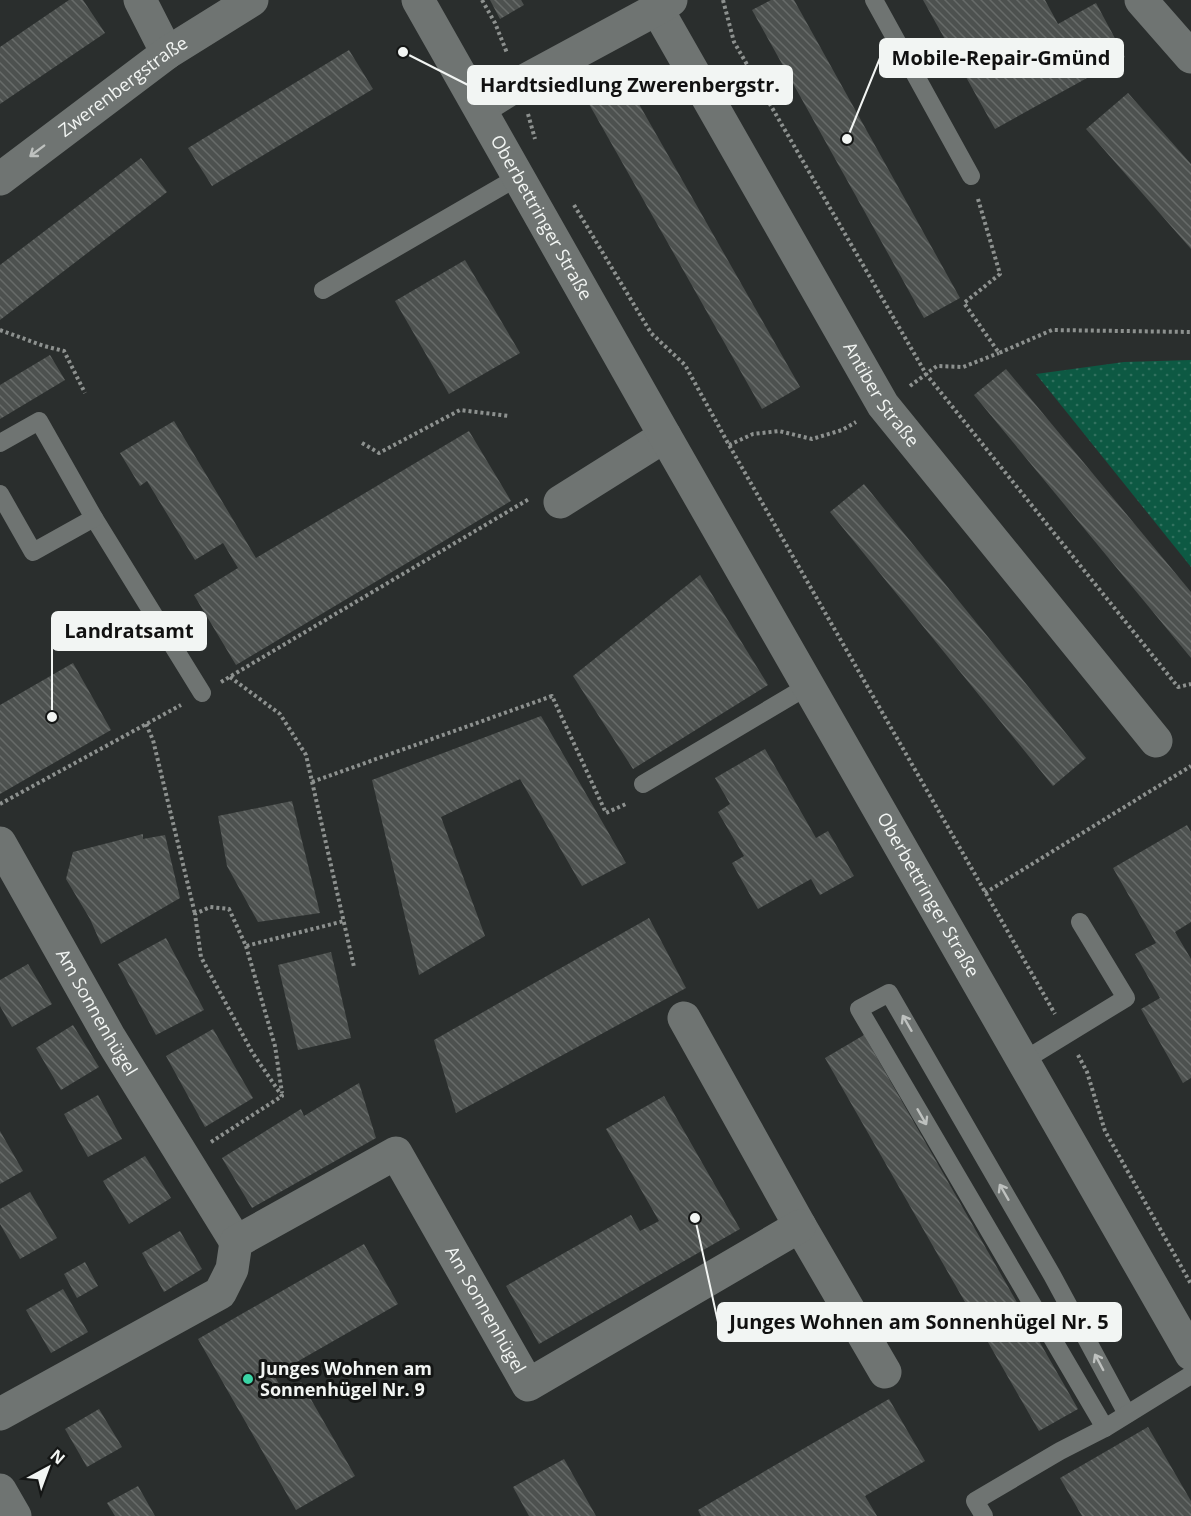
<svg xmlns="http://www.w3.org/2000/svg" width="1191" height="1516" font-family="'Open Sans',sans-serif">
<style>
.park{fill:url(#park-dots)}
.building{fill:url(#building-back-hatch)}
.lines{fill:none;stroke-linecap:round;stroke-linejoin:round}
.path{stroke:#8d918f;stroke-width:4;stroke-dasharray:3 3;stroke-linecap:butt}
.lane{stroke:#6f7472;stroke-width:18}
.street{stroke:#6f7472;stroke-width:33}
.secondary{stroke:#6f7472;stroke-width:33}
.oneway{stroke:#bec1bf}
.poi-dot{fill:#3ad4a5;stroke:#141615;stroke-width:2}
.labels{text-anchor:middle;stroke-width:6;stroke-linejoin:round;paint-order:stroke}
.street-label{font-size:18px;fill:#f2f5f3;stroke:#141615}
.poi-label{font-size:18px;font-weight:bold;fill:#f2f5f3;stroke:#141615;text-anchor:start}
.leader{fill:none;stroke:#f2f5f3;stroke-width:2}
.callout-dot{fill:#f2f5f3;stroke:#141615;stroke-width:2}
.callout{fill:#f2f5f3;stroke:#f2f5f3;stroke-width:2}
.callout-label{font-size:20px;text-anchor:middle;font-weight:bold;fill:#111}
</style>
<defs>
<pattern id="park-dots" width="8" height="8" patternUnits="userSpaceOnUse" patternTransform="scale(1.5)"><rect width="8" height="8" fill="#0d5943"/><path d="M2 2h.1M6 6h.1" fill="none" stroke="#31715f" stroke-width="1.8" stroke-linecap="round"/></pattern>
<pattern id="building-back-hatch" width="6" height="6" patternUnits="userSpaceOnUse" patternTransform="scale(1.5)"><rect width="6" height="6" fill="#4d514f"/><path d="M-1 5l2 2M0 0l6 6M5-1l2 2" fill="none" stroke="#676b69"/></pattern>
</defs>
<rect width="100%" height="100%" fill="#2a2e2d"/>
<polygon class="park" points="1191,360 1191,567 1036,374 1124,362"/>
<g class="building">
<polygon points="69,0 83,0 105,33 0,104 0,47"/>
<polygon points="490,0 521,0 524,5 500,19"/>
<polygon points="771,0 794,0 960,298 924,318 752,10"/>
<polygon points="923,0 1045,0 1058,24 1096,3 1125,57 995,129"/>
<polygon points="349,50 373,89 212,186 188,148"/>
<polygon points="627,83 800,387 762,409 589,104"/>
<polygon points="1128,93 1191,164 1191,249 1086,129"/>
<polygon points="141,158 167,192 0,320 0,265"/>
<polygon points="465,260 520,353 449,394 395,301"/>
<polygon points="50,355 65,380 0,419 0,385"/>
<polygon points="1006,369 1191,592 1191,658 974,395"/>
<polygon points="174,421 256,558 469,431 511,501 236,665 194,595 238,568 223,543 195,560 147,481 140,486 120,453"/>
<polygon points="864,484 1086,758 1053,786 830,512"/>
<polygon points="700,575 768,685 633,769 573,676"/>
<polygon points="73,663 111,730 0,794 0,705"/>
<polygon points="541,716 626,863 582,886 520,779 441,817 485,936 419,975 372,780"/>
<polygon points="765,749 816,838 828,831 854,876 820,895 811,879 758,909 732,863 744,856 718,812 730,804 715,778"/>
<polygon points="292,801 320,913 258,922 227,866 218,816"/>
<polygon points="1187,825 1191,832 1191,922 1175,932 1191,959 1191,1078 1183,1083 1141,1009 1160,998 1135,954 1156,943 1113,868"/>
<polygon points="143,834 143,839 165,835 180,898 101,944 90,919 66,879 73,852"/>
<polygon points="649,918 686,988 456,1113 434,1040"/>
<polygon points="166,938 204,1010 156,1035 118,964"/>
<polygon points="331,952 351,1038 298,1050 278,965"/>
<polygon points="28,964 52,1004 12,1027 0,1006 0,980"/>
<polygon points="73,1025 99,1067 61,1090 36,1048"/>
<polygon points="213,1029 253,1098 205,1127 166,1056"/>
<polygon points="864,1035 1078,1409 1039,1431 825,1058"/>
<polygon points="359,1083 376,1138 252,1208 222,1158 301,1109 304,1116"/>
<polygon points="98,1095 122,1139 88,1157 64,1114"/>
<polygon points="664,1096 740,1229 539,1344 506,1286 631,1215 640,1231 659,1221 606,1129"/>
<polygon points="0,1131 23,1171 0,1184"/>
<polygon points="145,1156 171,1198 129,1224 103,1181"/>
<polygon points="30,1192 57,1238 20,1259 0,1224 0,1209"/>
<polygon points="180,1231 202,1269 164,1292 142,1253"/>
<polygon points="364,1244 398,1304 274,1375 284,1393 301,1382 355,1476 296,1510 198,1339"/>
<polygon points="85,1262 98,1286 77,1298 64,1274"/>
<polygon points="63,1289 88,1332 51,1353 26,1310"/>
<polygon points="889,1399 925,1461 865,1496 877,1516 701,1516 698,1510"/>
<polygon points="99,1409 122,1447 87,1467 65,1429"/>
<polygon points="1148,1427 1191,1501 1191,1516 1082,1516 1060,1478"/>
<polygon points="564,1459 596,1516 529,1516 513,1487"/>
<polygon points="138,1486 155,1516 115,1516 107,1503"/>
</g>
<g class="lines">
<g class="path">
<polyline points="482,0 495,23 507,53"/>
<polyline points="723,0 734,42 926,374 1178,687 1191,684"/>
<polyline points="528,114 535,139"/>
<polyline points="978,199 1000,274 964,303 999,353 1052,330 1191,332"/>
<polyline points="574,205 651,333 685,365 729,445 1055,1014"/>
<polyline points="0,330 44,346 64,351 85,393"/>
<polyline points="910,386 937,366 963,367 999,353"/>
<polyline points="362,443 379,453 460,410 509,416"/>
<polyline points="729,445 753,434 779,431 812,439 842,430 856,422"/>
<polyline points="230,677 280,714 306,755 354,967"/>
<polyline points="221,682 529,499"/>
<polyline points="146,724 153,740 195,914"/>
<polyline points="312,782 552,696 606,813 628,803"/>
<polyline points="0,804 181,705"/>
<polyline points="985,893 1191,766"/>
<polyline points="246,946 275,1046 282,1093"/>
<polyline points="1078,1055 1087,1072 1105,1131 1191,1284"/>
<polyline points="211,1142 282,1096 252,1052 201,957 195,914 210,907 229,909 246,946 344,921"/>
</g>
<g class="lane">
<polyline points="874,0 971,176"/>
<polyline points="323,290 518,177"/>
<polyline points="0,443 39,421 94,518 202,693"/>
<polyline points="0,494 33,552 94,518"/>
<polyline points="643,784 808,686"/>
<polyline points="1023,1061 1126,998 1080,922"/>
<polyline points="1105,1428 859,1009 889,993 1052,1275 1127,1414"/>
<polyline points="984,1516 975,1501 1060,1451 1105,1428 1191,1375"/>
</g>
<g class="street">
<polyline points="140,0 167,53"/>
<polyline points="1141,0 1191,57"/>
<path id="s1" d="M 657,9 L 883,405 L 1156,741"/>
<polyline points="480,108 520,83 657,9 671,0"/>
<path id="s2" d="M 0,179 L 167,53 L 252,0"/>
<polyline points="560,502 665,436"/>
<path id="s3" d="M 0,843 L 110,1038 L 236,1242"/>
<polyline points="684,1018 800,1226 885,1372"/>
<path id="s4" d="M 0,1414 L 220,1293 L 232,1269 L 236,1242 L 396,1153 L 528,1385 L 800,1226"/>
<polyline points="0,1490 15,1516"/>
</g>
<path class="secondary" id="s5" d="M 418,0 L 665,436 L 1191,1354"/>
</g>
<defs><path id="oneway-shaft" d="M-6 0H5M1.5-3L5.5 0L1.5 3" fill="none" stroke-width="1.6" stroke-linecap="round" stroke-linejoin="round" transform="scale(1.5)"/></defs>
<g class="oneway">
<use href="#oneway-shaft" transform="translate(37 151) rotate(143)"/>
<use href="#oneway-shaft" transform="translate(907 1023) rotate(-120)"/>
<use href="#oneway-shaft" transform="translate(922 1117) rotate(60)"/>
<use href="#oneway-shaft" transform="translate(1004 1192) rotate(-120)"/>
<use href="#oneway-shaft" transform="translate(1099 1362) rotate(-118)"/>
</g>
<circle class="poi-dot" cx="248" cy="1379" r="6"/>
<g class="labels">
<g class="street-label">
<text dy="6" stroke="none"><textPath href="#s2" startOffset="154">Zwerenbergstraße</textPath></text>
<text dy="6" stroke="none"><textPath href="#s5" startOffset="250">Oberbettringer Straße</textPath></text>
<text dy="6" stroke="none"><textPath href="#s1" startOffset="446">Antiber Straße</textPath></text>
<text dy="6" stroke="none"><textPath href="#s5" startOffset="1030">Oberbettringer Straße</textPath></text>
<text dy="6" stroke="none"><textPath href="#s3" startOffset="195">Am Sonnenhügel</textPath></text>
<text dy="6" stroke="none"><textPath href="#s4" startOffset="669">Am Sonnenhügel</textPath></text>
</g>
<g class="poi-label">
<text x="260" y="1375">Junges Wohnen am<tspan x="260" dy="21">Sonnenhügel Nr. 9</tspan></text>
</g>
</g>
<path class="leader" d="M847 139L880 58M403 52L468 85M52 717L52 631M695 1218L718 1322"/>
<g class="callout-dot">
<circle cx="847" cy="139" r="6"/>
<circle cx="403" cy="52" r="6"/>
<circle cx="52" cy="717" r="6"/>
<circle cx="695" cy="1218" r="6"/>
</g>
<g class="callout">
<rect x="880" y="39" width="243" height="38" rx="6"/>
<rect x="468" y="66" width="324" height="38" rx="6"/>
<rect x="52" y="612" width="154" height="38" rx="6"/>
<rect x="718" y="1303" width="403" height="38" rx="6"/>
</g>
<g class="callout-label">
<text x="1001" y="65">Mobile-Repair-Gmünd</text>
<text x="630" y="92">Hardtsiedlung Zwerenbergstr.</text>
<text x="129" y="638">Landratsamt</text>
<text x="919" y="1329">Junges Wohnen am Sonnenhügel Nr. 5</text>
</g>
<g transform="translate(48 1468) rotate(41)" stroke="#141615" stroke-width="4.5" paint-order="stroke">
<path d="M0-4.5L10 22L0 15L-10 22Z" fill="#f2f5f3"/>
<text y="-9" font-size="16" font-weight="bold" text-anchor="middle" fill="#f2f5f3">N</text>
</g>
</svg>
